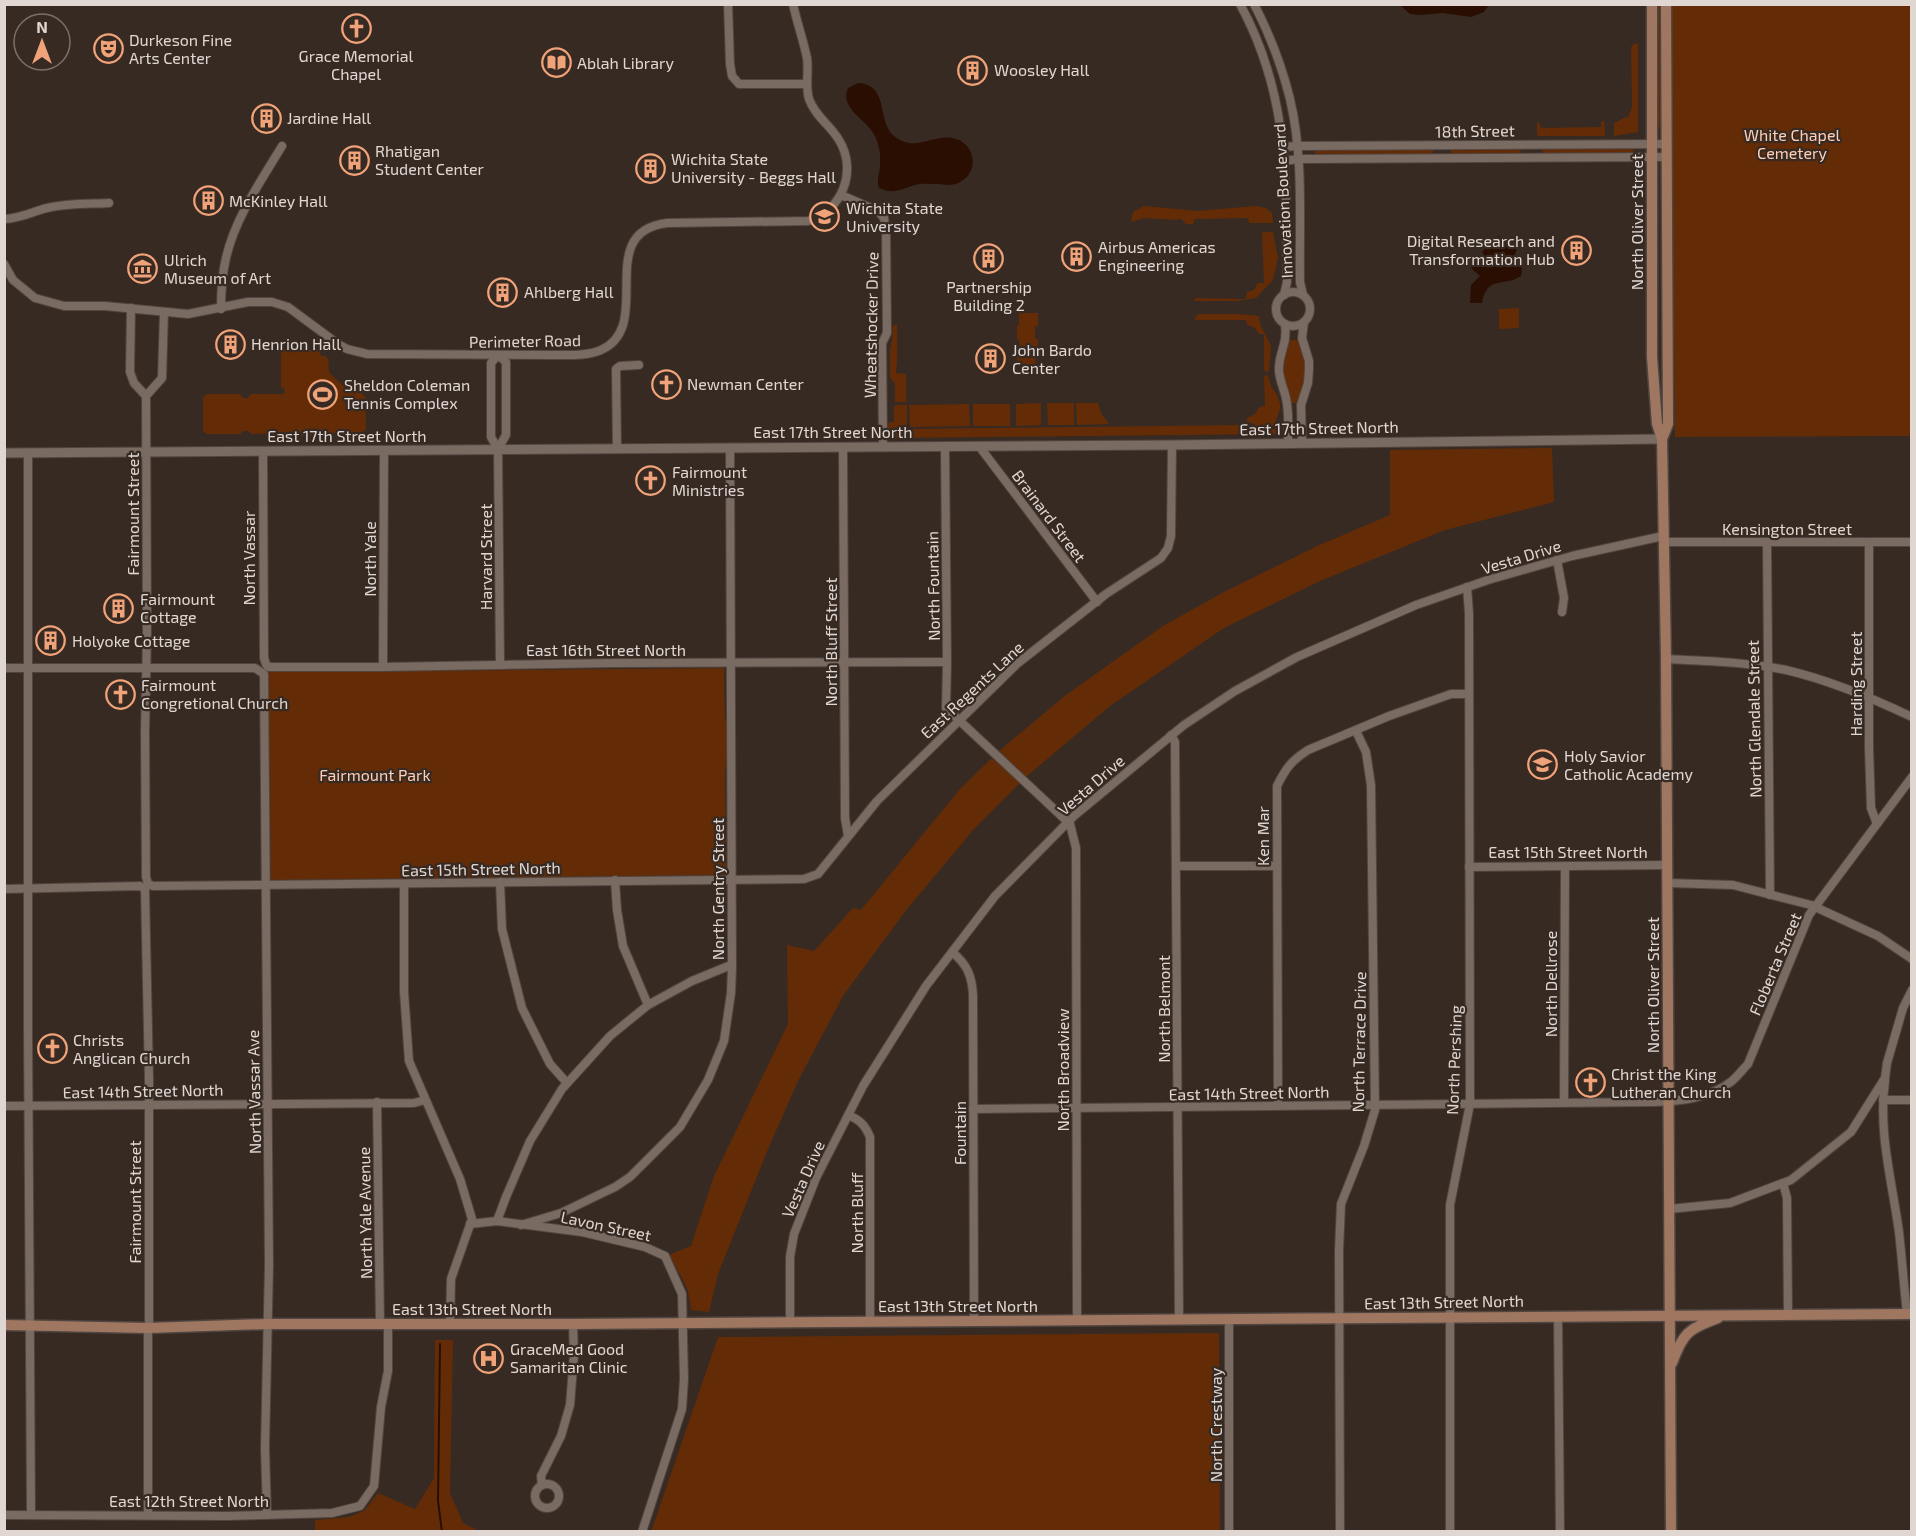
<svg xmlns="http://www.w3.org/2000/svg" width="1916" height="1536" font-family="'Exo 2',sans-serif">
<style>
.green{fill:#632c06}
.water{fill:#290e01}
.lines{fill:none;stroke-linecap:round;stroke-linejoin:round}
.stream{stroke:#290e01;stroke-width:2}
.minor-casing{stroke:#504540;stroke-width:10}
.tertiary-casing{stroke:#504540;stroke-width:11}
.secondary-casing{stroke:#504540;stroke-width:13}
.minor{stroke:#796a62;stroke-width:8}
.tertiary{stroke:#796a62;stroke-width:9}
.secondary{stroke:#9f7760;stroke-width:10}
.labels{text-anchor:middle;stroke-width:4.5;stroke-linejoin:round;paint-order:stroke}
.poi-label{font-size:16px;fill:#e0d7d3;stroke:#372a23;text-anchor:start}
.street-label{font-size:16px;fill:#e0d7d3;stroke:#372a23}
.park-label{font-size:16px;fill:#ffcfb7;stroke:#372a23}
</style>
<rect width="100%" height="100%" fill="#372a23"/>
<g class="green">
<polygon points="1656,5 1661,5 1661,127 1657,127"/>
<polygon points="1671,5 1911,5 1911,436 1675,437"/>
<polygon points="1634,44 1638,44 1638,132 1614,136 1614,123 1626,117 1628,118 1632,107 1631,47"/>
<polygon points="1604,121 1605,136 1538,136 1537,133 1537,123 1539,122 1541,128 1601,127 1601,122"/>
<polygon points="1426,148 1433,150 1433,153 1426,155 1317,155 1314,152 1316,149"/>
<polygon points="1456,148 1518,148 1521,150 1520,152 1521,153 1517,155 1457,155 1451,153 1451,150"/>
<polygon points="1543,148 1632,148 1634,150 1632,153 1546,153 1542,152"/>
<polygon points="1144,206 1198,211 1255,206 1266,208 1272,213 1273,223 1249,223 1248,218 1195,219 1193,224 1186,224 1180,218 1177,220 1144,218 1131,222 1133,212"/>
<polygon points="1262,232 1273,232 1278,257 1273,280 1256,298 1236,301 1195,301 1195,298 1246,299 1247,292 1254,290 1258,283 1264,283"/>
<polygon points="1519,308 1519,328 1499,329 1499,309"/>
<polygon points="1019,313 1038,313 1038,326 1035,326 1035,339 1038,339 1038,352 1035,353 1036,366 1017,366 1017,352 1020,352 1019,339 1017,339 1017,326 1019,326"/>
<polygon points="1200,314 1239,314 1259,316 1260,324 1271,346 1269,371 1266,372 1264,370 1264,334 1259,334 1254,327 1247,325 1246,320 1195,320 1196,316"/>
<polygon points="893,325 897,325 897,366 896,367 896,373 906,374 906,402 895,402 895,383 890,378 890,351 892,339"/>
<polygon points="1289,340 1299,340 1304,359 1303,361 1305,361 1305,375 1298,403 1291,403 1283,370"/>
<polygon points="284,350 317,350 320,353 321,356 326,356 326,358 328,358 329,372 343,386 355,385 356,388 361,388 361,393 365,396 366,429 362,433 331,433 330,436 288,436 285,433 252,434 248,431 243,431 240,434 207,434 203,431 203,397 207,394 240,394 243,398 248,398 251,394 284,394 285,390 281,387 281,353"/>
<polygon points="1268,375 1271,386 1277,395 1280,404 1280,409 1274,426 1261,430 1252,423 1247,422 1247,418 1255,414 1259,407 1265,406 1264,376"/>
<polygon points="1041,403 1041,425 1016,426 1016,404"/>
<polygon points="1047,403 1074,403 1074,425 1048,425"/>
<polygon points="1076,403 1098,403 1101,413 1109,424 1077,425"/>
<polygon points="969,404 970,426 910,427 909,405"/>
<rect x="973" y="404" width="37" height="22"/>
<polygon points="896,405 907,405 907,427 888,432 888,423 894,422 894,407"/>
<polygon points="1248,425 1262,432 1271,429 1282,429 1280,432 1274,434 893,438 888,435 904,429"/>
<polygon points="1552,448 1554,502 1445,530 1320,581 1224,628 1110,706 1026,777 999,751 1066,695 1163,626 1222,593 1317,546 1390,515 1390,450"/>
<polygon points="724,668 725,720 729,727 726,737 728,740 725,772 726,875 271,880 268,672"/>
<polygon points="992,758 1020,783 975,828 907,909 843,996 798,1081 768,1149 718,1274 709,1312 691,1310 688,1291 683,1280 669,1255 691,1246 714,1176 788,1024 787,945 814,951 853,908 861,910 960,789"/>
<polygon points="1219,1333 1220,1531 651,1532 718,1337"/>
<polygon points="435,1340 453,1340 450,1493 463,1523 479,1531 315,1531 315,1520 349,1517 365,1510 378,1493 415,1509 434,1478"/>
</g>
<g class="water">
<polygon points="1400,5 1489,5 1484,12 1471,17 1443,13 1419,15 1410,14"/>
<path d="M 858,83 C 890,85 876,120 894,136 C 917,154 934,132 956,139 C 976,145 979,173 960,182 C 954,186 945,185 938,184 C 930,184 922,183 915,185 C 901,189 894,195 879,188 C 876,180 880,173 880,164 C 881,154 879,145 875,136 C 867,119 839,109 848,88 Z"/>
<path d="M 1498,236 L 1511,243 L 1517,249 L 1515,254 C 1518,263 1524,265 1521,276 C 1504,287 1487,275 1482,303 L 1470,303 L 1471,285 L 1480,276 L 1471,268 L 1484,254 L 1482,252 Z"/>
</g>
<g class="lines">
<polyline class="stream" points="440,1344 438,1501 442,1532"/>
<defs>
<g id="minor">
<polyline points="728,4 730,64 732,76 739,84 807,84"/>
<path d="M 1240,4 C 1290,96 1286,181 1287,282 L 1284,295"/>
<path d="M 1254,4 C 1270,35 1282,66 1290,99 C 1304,158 1299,221 1300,282 L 1303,295"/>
<polyline points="1283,147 1297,146 1666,144"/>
<polyline points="1285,161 1298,159 1666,157"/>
<polyline points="841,195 878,211 884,218 886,230 887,333 882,343 883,447"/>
<path d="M 4,219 C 22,218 31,212 47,208 C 67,203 89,204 109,203"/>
<path d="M 4,264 L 13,280 L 35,298 L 64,306 L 105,306 L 188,314 L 248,302 L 272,302 L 288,307 L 338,344 L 347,349 L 367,354 L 555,355 C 570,355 587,356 601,350 C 656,326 592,232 667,223 L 808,221 C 842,211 858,171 839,140 C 830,125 815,116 809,99 C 805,86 809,72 807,58 C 803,39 797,23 793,4"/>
<circle cx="1293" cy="309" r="17"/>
<polyline points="131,308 130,372 134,383 146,396"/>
<path d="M 221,309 C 221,292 222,275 226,258 C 235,218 261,181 282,146"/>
<polyline points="164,312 162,378 146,396 147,633 145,732 146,877 148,884 153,886 804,879 818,874 877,801 1018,663 1106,594 1161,558 1168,548 1171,536 1172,445"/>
<path d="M 1285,324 C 1288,345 1278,353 1279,371 C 1280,383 1286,393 1287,404 C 1289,417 1288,430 1288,443"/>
<polyline points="1302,443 1301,405 1308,383 1309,369 1309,361 1302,338 1304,322"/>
<polyline points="979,446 1097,602"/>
<polyline points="843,447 845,818 848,836"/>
<polyline points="945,447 947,662 946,708 1070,824 1076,848 1077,1320"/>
<polyline points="498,449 491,437 491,363 498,355 506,362 506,435 498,449 500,665"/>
<polyline points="617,449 616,369 620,366 639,365"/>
<polyline points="263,451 264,658 266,664 268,667 383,667 615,663 947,662"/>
<polyline points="28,453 28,1030 31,1515"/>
<polyline points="1663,542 1912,542"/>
<polyline points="1869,542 1869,748 1871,808 1877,824"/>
<polyline points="1767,543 1770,895"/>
<polyline points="1557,560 1564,598 1562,612"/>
<path d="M 1666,659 C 1706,661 1747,662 1786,670 C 1829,680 1872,698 1912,717"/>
<polyline points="383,667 384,451"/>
<polyline points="4,668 255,668 264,674 269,1265 265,1448 267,1515"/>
<polyline points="1171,735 1175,742 1179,1319"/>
<polyline points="1177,866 1276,866"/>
<polyline points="1469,867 1668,865"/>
<polyline points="615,880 617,910 623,946 648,1005"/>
<polyline points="500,882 502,929 522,1008 550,1064 567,1083"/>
<polyline points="1668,883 1733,885 1811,905 1878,936 1912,959"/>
<polyline points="404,884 404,992 409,1061 460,1179 472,1219 451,1279 450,1324"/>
<polyline points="4,889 140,886 145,889 149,1079 149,1323 148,1328 148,1515"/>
<path d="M 952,952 C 967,964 972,976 973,995 L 974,1321"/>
<path d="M 1885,1081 C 1878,1132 1892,1181 1899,1232 C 1902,1259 1904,1287 1907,1314"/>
<polyline points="1883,1100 1912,1100"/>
<polyline points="377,1102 380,1324"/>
<polyline points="1564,1102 1565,866"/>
<polyline points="4,1106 414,1103 425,1100"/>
<path d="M 1278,1106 L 1277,786 C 1286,768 1291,761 1308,750 L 1389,716 L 1451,694 L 1469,694"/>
<path d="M 973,1109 L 1654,1102 C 1680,1101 1711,1098 1732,1081 C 1738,1076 1743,1069 1748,1064 L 1809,915 L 1912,777"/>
<path d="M 848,1115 C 860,1120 865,1125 870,1137 L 870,1321"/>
<polyline points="1783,1183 1787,1198 1788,1315"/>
<polyline points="1669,1209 1730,1203 1791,1180 1851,1132 1885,1078 1887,1063 1903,1008 1912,990"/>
<polyline points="497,1221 506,1197 530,1141 562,1089 610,1036 648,1005 692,981 731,965"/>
<polyline points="470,1224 497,1221 582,1232 645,1247 665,1256 682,1294 684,1379 682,1409 642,1532"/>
<polyline points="521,1225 561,1213 615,1187 630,1177 680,1127 708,1080 724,1041 731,993 732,968 730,448"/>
<polyline points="1558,1316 1560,1532"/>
<polyline points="790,1322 790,1257 794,1234 816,1178 863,1086 926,986 995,896 1074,816 1184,725 1235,691 1297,657 1416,605 1488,580 1572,556 1663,536"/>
<circle cx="547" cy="1496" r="12"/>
<polyline points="542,1485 541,1476 561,1436 570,1405 574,1355 573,1324"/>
<polyline points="4,1515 227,1516 332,1513 360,1506 374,1486 381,1407 388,1371 388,1324"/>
<polyline points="1229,1532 1229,1319"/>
<polyline points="1340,1532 1339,1250 1341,1204 1364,1146 1375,1110 1371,785 1366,752 1356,731"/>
<polyline points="1450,1532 1450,1205 1470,1104 1469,613 1467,587"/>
</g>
<polyline id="tertiary" points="4,453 1172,445 1662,439"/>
<g id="secondary">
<polyline points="1652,4 1652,357 1657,424 1662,439 1666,659 1671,1532"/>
<polyline points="1662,439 1668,424 1666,4"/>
<polyline points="4,1325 148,1328 267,1324 573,1324 1912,1314"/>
<path d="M 1672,1363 C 1683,1333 1688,1329 1718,1318"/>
</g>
</defs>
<use href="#minor" class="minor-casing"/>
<use href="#tertiary" class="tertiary-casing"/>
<use href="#secondary" class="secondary-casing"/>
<use href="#minor" class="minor"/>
<use href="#tertiary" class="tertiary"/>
<use href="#secondary" class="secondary"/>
</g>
<defs>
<symbol id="church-ring" viewBox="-11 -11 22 22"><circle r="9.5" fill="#372a23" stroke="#f0a279" stroke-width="1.5"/><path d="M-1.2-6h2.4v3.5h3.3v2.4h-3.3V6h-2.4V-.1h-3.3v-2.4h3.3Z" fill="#f0a279"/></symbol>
<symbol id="theatre-ring" viewBox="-11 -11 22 22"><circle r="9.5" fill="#372a23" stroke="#f0a279" stroke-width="1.5"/><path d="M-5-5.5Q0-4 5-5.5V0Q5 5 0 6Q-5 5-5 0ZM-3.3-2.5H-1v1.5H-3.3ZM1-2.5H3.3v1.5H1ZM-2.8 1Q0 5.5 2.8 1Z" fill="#f0a279"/></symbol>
<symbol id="library-ring" viewBox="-11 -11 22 22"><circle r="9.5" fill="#372a23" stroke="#f0a279" stroke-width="1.5"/><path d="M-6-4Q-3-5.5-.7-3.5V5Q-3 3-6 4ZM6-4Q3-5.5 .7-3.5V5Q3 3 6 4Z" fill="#f0a279"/></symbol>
<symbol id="building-ring" viewBox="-11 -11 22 22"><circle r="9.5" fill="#372a23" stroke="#f0a279" stroke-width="1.5"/><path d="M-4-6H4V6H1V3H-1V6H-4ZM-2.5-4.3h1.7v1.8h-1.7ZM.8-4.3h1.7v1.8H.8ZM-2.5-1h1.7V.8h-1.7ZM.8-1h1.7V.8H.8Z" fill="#f0a279"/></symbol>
<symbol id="university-ring" viewBox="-11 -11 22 22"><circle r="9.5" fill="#372a23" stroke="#f0a279" stroke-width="1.5"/><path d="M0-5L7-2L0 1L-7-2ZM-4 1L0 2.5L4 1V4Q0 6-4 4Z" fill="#f0a279"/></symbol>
<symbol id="museum-ring" viewBox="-11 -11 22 22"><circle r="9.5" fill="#372a23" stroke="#f0a279" stroke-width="1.5"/><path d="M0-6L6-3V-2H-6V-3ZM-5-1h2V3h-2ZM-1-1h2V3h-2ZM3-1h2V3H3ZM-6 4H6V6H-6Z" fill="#f0a279"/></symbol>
<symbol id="stadium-ring" viewBox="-11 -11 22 22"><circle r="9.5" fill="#372a23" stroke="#f0a279" stroke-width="1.5"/><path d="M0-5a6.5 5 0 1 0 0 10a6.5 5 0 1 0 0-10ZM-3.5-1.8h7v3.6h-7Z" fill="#f0a279"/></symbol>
<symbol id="school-ring" viewBox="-11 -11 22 22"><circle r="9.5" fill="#372a23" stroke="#f0a279" stroke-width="1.5"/><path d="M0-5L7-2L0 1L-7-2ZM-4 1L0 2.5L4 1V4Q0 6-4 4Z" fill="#f0a279"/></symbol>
<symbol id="hospital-ring" viewBox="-11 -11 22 22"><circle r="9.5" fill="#372a23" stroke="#f0a279" stroke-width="1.5"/><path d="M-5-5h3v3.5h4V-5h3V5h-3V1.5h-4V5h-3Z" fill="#f0a279"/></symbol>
</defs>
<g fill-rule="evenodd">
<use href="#church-ring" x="340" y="12" width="33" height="33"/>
<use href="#theatre-ring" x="92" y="32" width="33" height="33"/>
<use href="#library-ring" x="540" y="46" width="33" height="33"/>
<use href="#building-ring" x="956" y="54" width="33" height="33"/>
<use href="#building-ring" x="250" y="102" width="33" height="33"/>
<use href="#building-ring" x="338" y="144" width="33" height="33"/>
<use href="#building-ring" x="634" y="152" width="33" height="33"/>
<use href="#building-ring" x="192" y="184" width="33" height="33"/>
<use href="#university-ring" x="808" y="200" width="33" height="33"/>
<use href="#building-ring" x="1560" y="234" width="33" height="33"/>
<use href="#building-ring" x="1060" y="240" width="33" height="33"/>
<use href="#building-ring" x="972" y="242" width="33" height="33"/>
<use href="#museum-ring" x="126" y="252" width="33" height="33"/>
<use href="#building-ring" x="486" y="276" width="33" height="33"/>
<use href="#building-ring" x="214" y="328" width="33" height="33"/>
<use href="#building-ring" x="974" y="342" width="33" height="33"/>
<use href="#church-ring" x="650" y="368" width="33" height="33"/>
<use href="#stadium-ring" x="306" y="378" width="33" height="33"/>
<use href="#church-ring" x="634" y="464" width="33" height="33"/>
<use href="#building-ring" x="102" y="592" width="33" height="33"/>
<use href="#building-ring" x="34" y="624" width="33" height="33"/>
<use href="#church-ring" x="104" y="678" width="33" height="33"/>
<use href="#school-ring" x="1526" y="748" width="33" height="33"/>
<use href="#church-ring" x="36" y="1032" width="33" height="33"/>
<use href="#church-ring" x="1574" y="1066" width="33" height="33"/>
<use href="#hospital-ring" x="472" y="1342" width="33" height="33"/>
</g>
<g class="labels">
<g class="poi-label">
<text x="129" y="46">Durkeson Fine<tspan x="129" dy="18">Arts Center</tspan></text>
<text x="356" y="62" text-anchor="middle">Grace Memorial<tspan x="356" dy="18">Chapel</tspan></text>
<text x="577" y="69">Ablah Library</text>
<text x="994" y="76">Woosley Hall</text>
<text x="287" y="124">Jardine Hall</text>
<text x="375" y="157">Rhatigan<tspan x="375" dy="18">Student Center</tspan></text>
<text x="671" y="165">Wichita State<tspan x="671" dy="18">University - Beggs Hall</tspan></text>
<text x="229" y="207">McKinley Hall</text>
<text x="846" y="214">Wichita State<tspan x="846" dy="18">University</tspan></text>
<text x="1555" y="247" text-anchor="end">Digital Research and<tspan x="1555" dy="18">Transformation Hub</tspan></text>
<text x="1098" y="253">Airbus Americas<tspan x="1098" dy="18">Engineering</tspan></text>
<text x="164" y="266">Ulrich<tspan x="164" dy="18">Museum of Art</tspan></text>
<text x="989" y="293" text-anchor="middle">Partnership<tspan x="989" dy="18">Building 2</tspan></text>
<text x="524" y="298">Ahlberg Hall</text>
<text x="251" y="350">Henrion Hall</text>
<text x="1012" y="356">John Bardo<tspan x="1012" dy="18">Center</tspan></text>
<text x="687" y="390">Newman Center</text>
<text x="344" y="391">Sheldon Coleman<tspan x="344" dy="18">Tennis Complex</tspan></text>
<text x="672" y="478">Fairmount<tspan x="672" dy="18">Ministries</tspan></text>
<text x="140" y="605">Fairmount<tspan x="140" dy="18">Cottage</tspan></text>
<text x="72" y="647">Holyoke Cottage</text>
<text x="141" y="691">Fairmount<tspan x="141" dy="18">Congretional Church</tspan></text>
<text x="1564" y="762">Holy Savior<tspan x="1564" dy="18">Catholic Academy</tspan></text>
<text x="73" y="1046">Christs<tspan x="73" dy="18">Anglican Church</tspan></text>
<text x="1611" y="1080">Christ the King<tspan x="1611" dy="18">Lutheran Church</tspan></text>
<text x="510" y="1355">GraceMed Good<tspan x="510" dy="18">Samaritan Clinic</tspan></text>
</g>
<g class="street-label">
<text transform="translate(1475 131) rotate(-1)" y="6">18th Street</text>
<text transform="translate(1283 201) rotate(-93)" y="6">Innovation Boulevard</text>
<text transform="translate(1637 222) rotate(-90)" y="6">North Oliver Street</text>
<text transform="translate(871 325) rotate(-89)" y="6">Wheatshocker Drive</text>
<text transform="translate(525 341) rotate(-1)" y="6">Perimeter Road</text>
<text transform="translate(1319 428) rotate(-1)" y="6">East 17th Street North</text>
<text x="833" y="438">East 17th Street North</text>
<text x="347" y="442">East 17th Street North</text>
<text transform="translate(133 514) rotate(-90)" y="6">Fairmount Street</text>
<text transform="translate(1049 516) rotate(53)" y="6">Brainard Street</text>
<text x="1787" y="535">Kensington Street</text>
<text transform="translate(486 557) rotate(-90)" y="6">Harvard Street</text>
<text transform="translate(1521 557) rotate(-17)" y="6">Vesta Drive</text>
<text transform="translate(249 558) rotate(-90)" y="6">North Vassar</text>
<text transform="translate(370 559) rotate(-90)" y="6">North Yale</text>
<text transform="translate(933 586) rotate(-91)" y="6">North Fountain</text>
<text transform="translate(831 642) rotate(-90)" y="6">North Bluff Street</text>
<text x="606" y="656">East 16th Street North</text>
<text transform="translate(1856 684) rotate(-90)" y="6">Harding Street</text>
<text transform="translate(972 690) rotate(-43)" y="6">East Regents Lane</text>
<text transform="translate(1754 719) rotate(-91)" y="6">North Glendale Street</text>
<text transform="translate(1091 785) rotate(-41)" y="6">Vesta Drive</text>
<text transform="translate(1263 836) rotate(-90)" y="6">Ken Mar</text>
<text x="1568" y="858">East 15th Street North</text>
<text transform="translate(481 869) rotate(-1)" y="6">East 15th Street North</text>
<text transform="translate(718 889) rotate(-90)" y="6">North Gentry Street</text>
<text transform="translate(1775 964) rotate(-67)" y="6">Floberta Street</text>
<text transform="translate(1551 984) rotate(-90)" y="6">North Dellrose</text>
<text transform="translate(1653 985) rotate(-90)" y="6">North Oliver Street</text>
<text transform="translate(1164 1009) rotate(-90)" y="6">North Belmont</text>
<text transform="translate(1359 1042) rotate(-89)" y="6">North Terrace Drive</text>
<text transform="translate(1454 1060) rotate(-88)" y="6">North Pershing</text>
<text transform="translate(1063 1070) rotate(-90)" y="6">North Broadview</text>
<text transform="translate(143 1091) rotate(-1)" y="6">East 14th Street North</text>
<text transform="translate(254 1092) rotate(-91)" y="6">North Vassar Ave</text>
<text transform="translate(1249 1093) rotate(-1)" y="6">East 14th Street North</text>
<text transform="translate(960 1133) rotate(-90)" y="6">Fountain</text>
<text transform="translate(803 1179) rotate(-66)" y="6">Vesta Drive</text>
<text transform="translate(135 1202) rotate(-90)" y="6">Fairmount Street</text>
<text transform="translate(365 1213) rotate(-91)" y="6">North Yale Avenue</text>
<text transform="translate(857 1213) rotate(-90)" y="6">North Bluff</text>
<text transform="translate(606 1226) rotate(12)" y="6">Lavon Street</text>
<text transform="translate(1444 1302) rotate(-1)" y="6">East 13th Street North</text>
<text x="958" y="1312">East 13th Street North</text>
<text x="472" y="1315">East 13th Street North</text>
<text transform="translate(1216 1425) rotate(-90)" y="6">North Crestway</text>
<text x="189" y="1507">East 12th Street North</text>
</g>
<g class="park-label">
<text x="1792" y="141">White Chapel<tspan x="1792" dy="18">Cemetery</tspan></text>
<text x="375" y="781">Fairmount Park</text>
</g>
</g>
<rect width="1916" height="1536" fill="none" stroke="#e0d7d3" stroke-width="12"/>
<g transform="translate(42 42)"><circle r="28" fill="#372a23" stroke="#7b6f69" stroke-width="1.5"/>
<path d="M0-4.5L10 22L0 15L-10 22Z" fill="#f0a279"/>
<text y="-9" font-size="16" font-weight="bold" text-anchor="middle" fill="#e0d7d3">N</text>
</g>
</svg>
